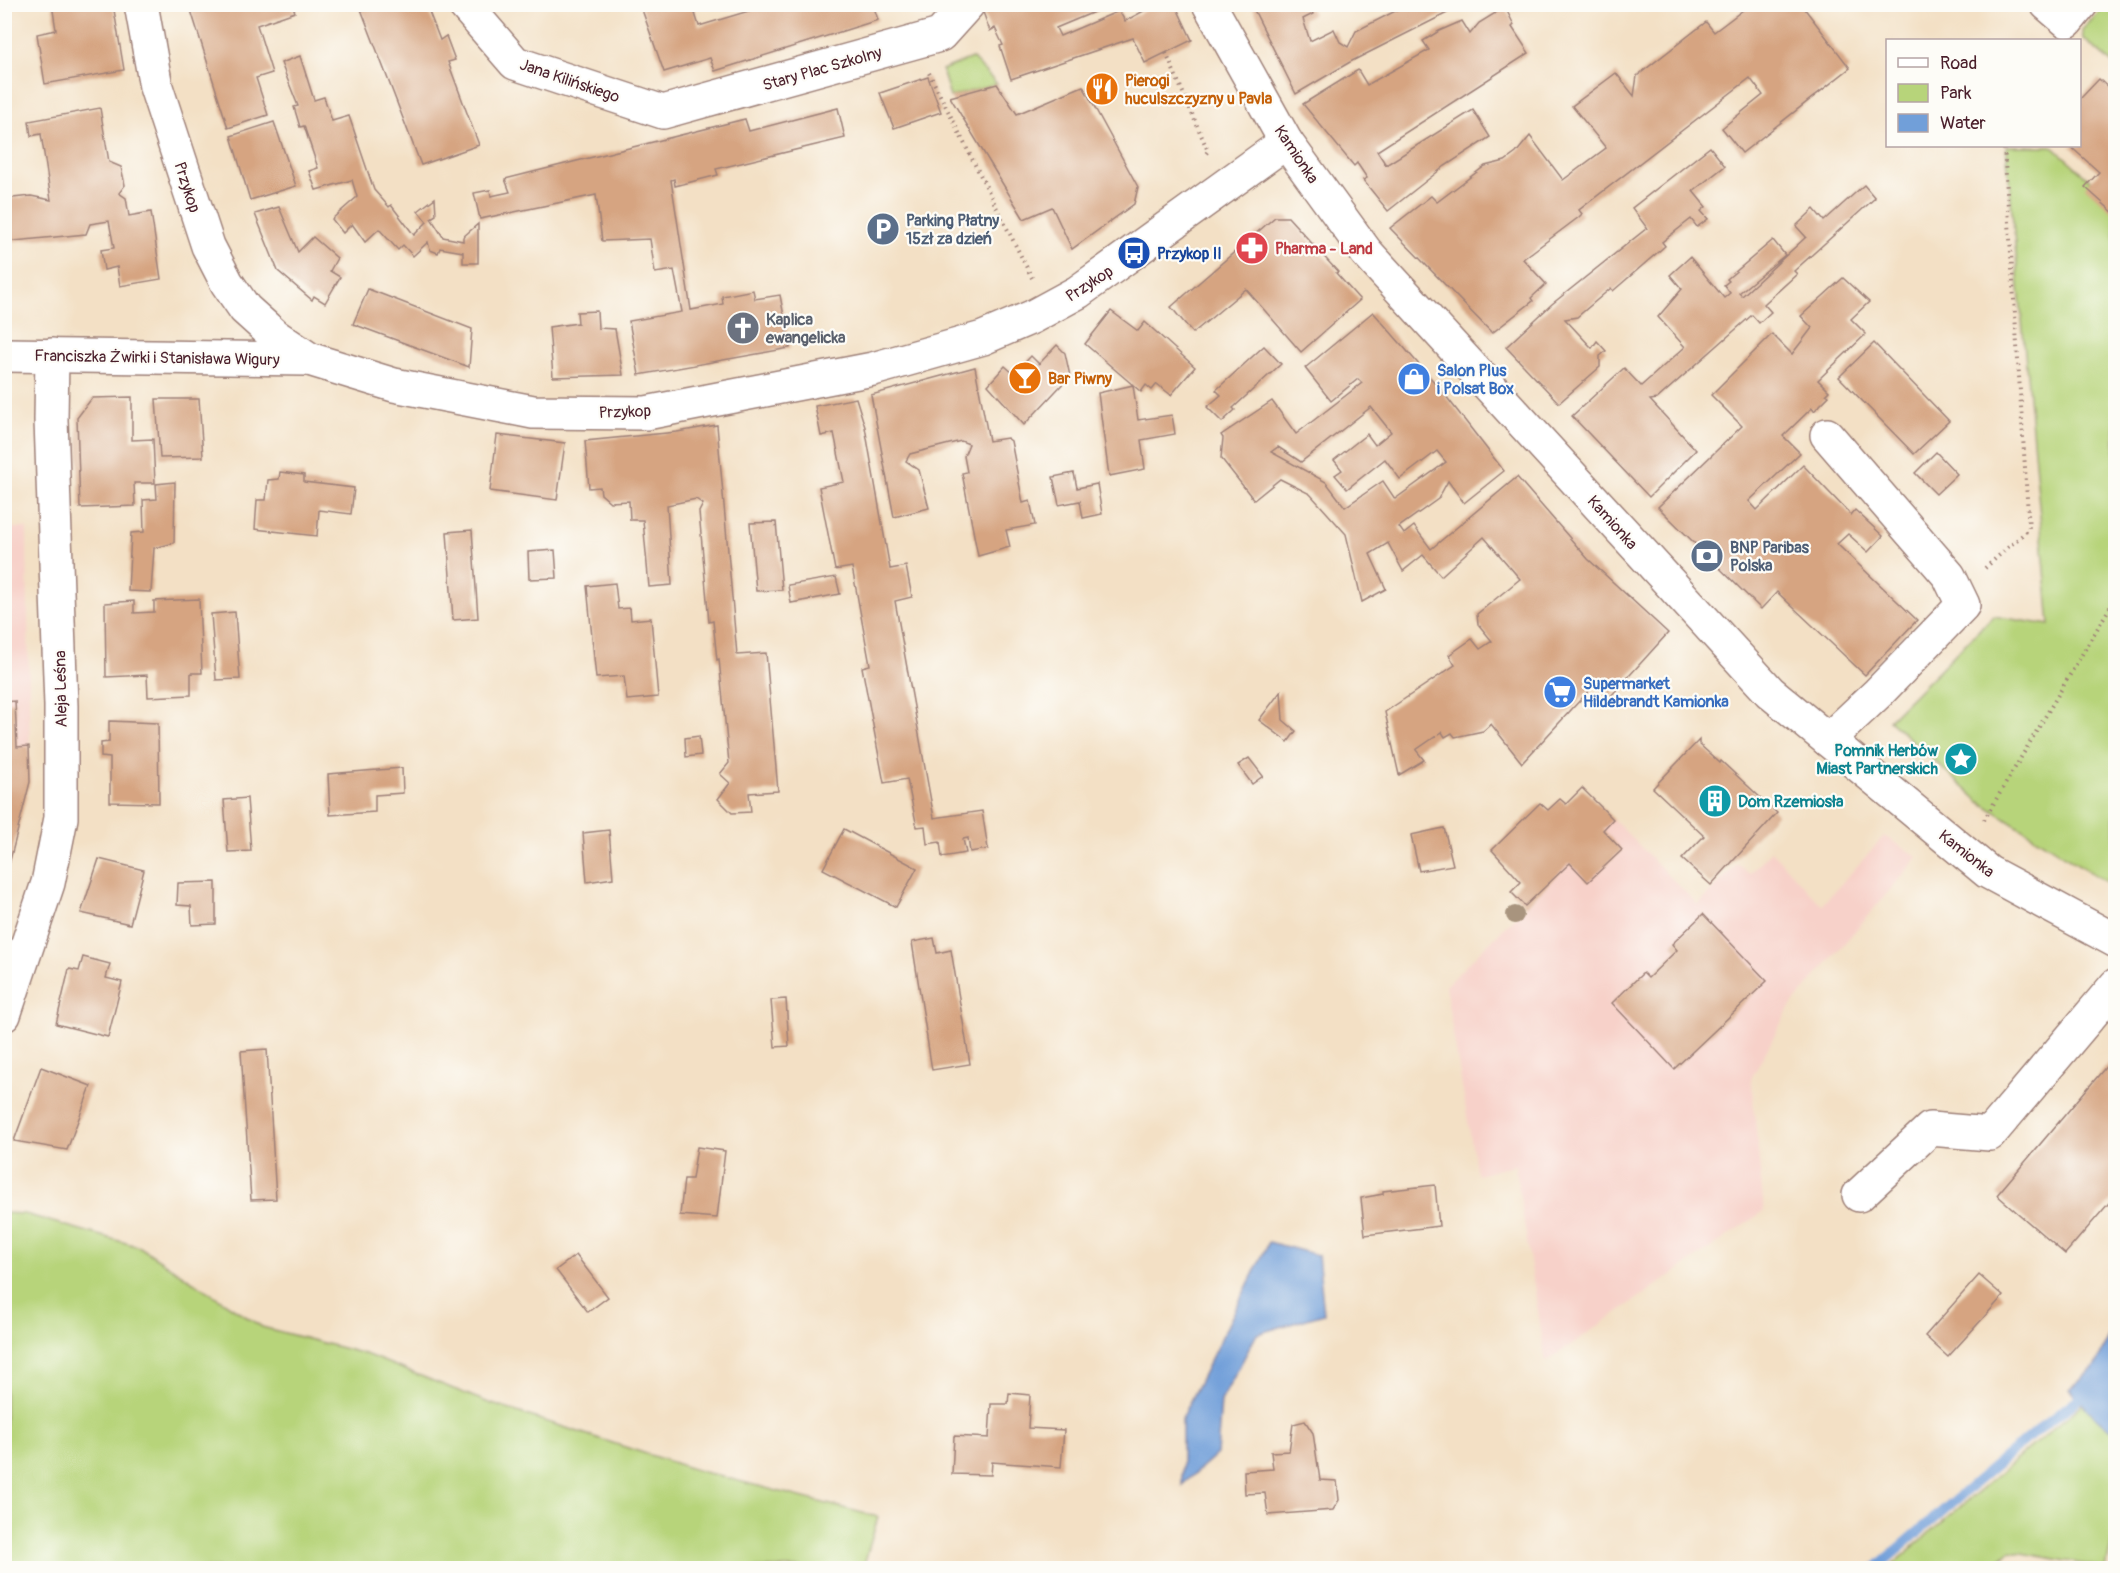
<svg xmlns="http://www.w3.org/2000/svg" width="2120" height="1573" font-family="Pangolin,sans-serif">
<style>
.built{fill:#f7d1c9}
.green{fill:#b7d47a;stroke:#807a52;stroke-width:1.5}
.water{fill:#719fd9;stroke:#5e5f82;stroke-width:1.5}
.lines{fill:none;stroke-linecap:round;stroke-linejoin:round}
.stream{stroke:#719fd9;stroke-width:10}
.building{fill:#d6a481;fill-rule:evenodd}
.minor-casing{stroke:#9e8078;stroke-width:36}
.path{stroke:#9e8078;stroke-width:4;stroke-dasharray:1.5 4.5;stroke-linecap:butt}
.minor{stroke:#fff;stroke-width:33}
.tree{fill:#a8947e}
.labels{text-anchor:middle;stroke-width:4.5;stroke-linejoin:round;paint-order:stroke}
.street-label{font-size:16px;fill:#4a1f2b;stroke:#fdfcf7}
.food-label{font-size:16px;font-weight:bold;fill:#c56008;stroke:#fdfcf7;text-anchor:start}
.service-label{font-size:16px;font-weight:bold;fill:#4e5e75;stroke:#fdfcf7;text-anchor:start}
.health-label{font-size:16px;font-weight:bold;fill:#be3a42;stroke:#fdfcf7;text-anchor:start}
.transit-label{font-size:16px;font-weight:bold;fill:#164399;stroke:#fdfcf7;text-anchor:start}
.worship-label{font-size:16px;font-weight:bold;fill:#5b616d;stroke:#fdfcf7;text-anchor:start}
.shop-label{font-size:16px;font-weight:bold;fill:#366cbe;stroke:#fdfcf7;text-anchor:start}
.culture-label{font-size:16px;font-weight:bold;fill:#0d838f;stroke:#fdfcf7;text-anchor:end}
</style>
<rect width="100%" height="100%" fill="#fdfcf7"/>
<filter id="ink" filterUnits="userSpaceOnUse"><feTurbulence type="fractalNoise" baseFrequency=".0167" numOctaves="2"/><feDisplacementMap in="SourceGraphic" scale="12" xChannelSelector="R" yChannelSelector="G"/><feConvolveMatrix kernelMatrix="1 2 1 2 8 2 1 2 1" color-interpolation-filters="sRGB"/></filter>
<filter id="wash" filterUnits="userSpaceOnUse"><feTurbulence type="fractalNoise" baseFrequency=".008" numOctaves="4" result="noise"/><feDisplacementMap in="SourceGraphic" scale="24" xChannelSelector="R" yChannelSelector="G"/><feGaussianBlur stdDeviation="1.35" result="paint"/><feColorMatrix in="noise" values="0 0 0 0 0 0 0 0 0 0 0 0 0 0 0 0 0 1.4 0 .05"/><feComposite in="paint" operator="in"/></filter>
<g filter="url(#wash)">
<rect width="100%" height="100%" fill="#f3e0c5"/>
<g class="built">
<polygon points="5,528 27,528 30,779 5,882"/>
<polygon points="1613,819 1698,905 1737,864 1750,874 1771,851 1822,905 1884,836 1918,857 1790,1007 1751,1079 1764,1211 1546,1362 1515,1165 1477,1175 1445,986 1570,863 1588,881 1622,851 1603,830"/>
</g>
<g class="green">
<polygon points="2106,5 2115,5 2115,66 2083,38 2082,30"/>
<polygon points="972,58 997,84 950,97 942,70"/>
<polygon points="2006,146 2052,146 2115,202 2115,888 1980,802 1889,720 1993,616 2050,625"/>
<polygon points="5,1213 25,1214 140,1247 262,1327 365,1354 489,1403 696,1470 878,1517 863,1568 5,1568"/>
<polygon points="2083,1403 2115,1433 2115,1528 2106,1568 2010,1551 1990,1568 1888,1568"/>
</g>
<g class="water">
<polygon points="1269,1242 1318,1255 1324,1314 1257,1334 1221,1401 1217,1454 1182,1485 1182,1417"/>
<polygon points="2115,1320 2115,1433 2088,1410 2069,1389 2096,1366"/>
</g>
<g class="lines">
<polyline class="stream" points="1876,1568 2036,1431 2090,1390"/>
</g>
<g id="blocks">
<g class="building">
<polygon points="52,4 113,4 124,70 45,84 37,34 56,30"/>
<polygon points="189,4 292,4 295,12 257,25 272,73 256,78 268,115 228,128"/>
<polygon points="359,4 426,4 440,40 446,36 455,60 448,62 479,145 421,165"/>
<polygon points="640,4 692,4 699,26 772,4 829,4 831,9 844,4 873,4 878,20 715,71 710,58 664,72"/>
<polygon points="980,4 1105,4 1106,7 1056,28 1060,36 1119,11 1125,21 1157,4 1175,4 1192,40 1145,63 1133,38 1011,79 1000,46 1003,45 995,28 990,31"/>
<polygon points="1251,4 1321,4 1311,9 1313,14 1303,19 1310,41 1334,29 1340,42 1348,47 1356,31 1409,4 1465,4 1350,62 1296,94"/>
<polygon points="1751,4 1801,4 1850,68 1742,153 1722,128 1763,95 1750,78 1579,210 1582,214 1579,217 1523,259 1546,284 1531,298 1533,301 1492,333 1390,228 1431,196 1437,202 1485,166 1505,161 1516,153 1530,136 1563,180 1606,148 1572,106 1616,73 1634,96 1637,76 1706,22 1714,32"/>
<polygon points="1505,7 1514,25 1512,27 1529,53 1377,151 1386,165 1473,110 1490,137 1445,166 1388,211 1363,180 1367,178 1357,163 1354,166 1303,104 1358,70 1367,85 1429,50 1423,41 1439,31 1462,21 1470,34 1479,23"/>
<polygon points="300,56 314,100 324,97 332,121 349,116 374,190 389,207 391,205 414,235 427,222 418,211 435,198 436,215 431,218 443,237 463,241 463,237 478,224 478,263 463,263 463,252 440,248 438,253 430,250 428,242 413,256 403,245 398,250 379,229 365,242 352,224 343,233 332,219 357,197 352,180 316,190 309,171 318,168 304,126 300,127 294,107 298,106 281,63"/>
<polygon points="1109,76 1116,92 1095,102 1088,87"/>
<polygon points="928,77 941,112 894,128 880,93"/>
<polygon points="2099,79 2115,94 2115,214 2085,187 2099,172 2070,146 2080,146 2080,99"/>
<polygon points="997,84 1017,114 1083,86 1138,187 1134,204 1072,249 1052,207 1024,219 950,97"/>
<polygon points="100,108 109,162 121,167 125,185 119,193 126,198 129,216 151,212 161,279 120,286 117,267 104,270 101,250 114,248 109,221 90,224 86,234 4,242 4,199 31,196 51,200 41,134 31,136 29,121"/>
<polygon points="838,108 845,138 716,169 718,175 675,186 674,179 671,180 691,310 723,304 722,296 753,290 755,299 780,295 790,348 639,375 629,321 682,312 674,270 655,273 650,239 602,241 596,195 480,219 474,193 490,190 491,196 510,192 505,179 745,119 749,131"/>
<polygon points="274,122 296,186 250,200 231,136"/>
<polygon points="1710,147 1725,166 1693,191 1706,207 1701,211 1708,219 1697,227 1691,219 1662,242 1665,246 1613,291 1611,288 1577,317 1565,319 1592,348 1597,341 1606,351 1600,356 1600,367 1559,403 1506,347 1552,304 1647,228 1632,208"/>
<polygon points="1864,185 1875,198 1794,271 1797,274 1764,304 1771,312 1759,323 1752,315 1657,399 1650,400 1696,450 1649,497 1572,416 1624,368 1641,386 1685,347 1658,317 1682,289 1670,275 1690,257 1724,298 1730,293 1724,285 1729,281 1727,279 1773,240 1785,255 1739,293 1742,296 1806,237 1796,226 1814,209 1824,221"/>
<polygon points="279,207 298,252 313,237 337,258 330,271 340,277 325,303 314,296 312,300 278,271 255,214"/>
<polygon points="1275,217 1288,217 1338,272 1336,273 1360,300 1301,352 1246,289 1193,333 1171,307"/>
<polygon points="1843,278 1869,302 1851,319 1866,334 1818,380 1829,391 1826,394 1829,396 1814,411 1812,408 1783,436 1800,453 1749,501 1757,510 1803,465 1851,515 1855,510 1883,536 1868,552 1848,534 1837,544 1917,620 1865,675 1777,592 1761,609 1658,507 1742,426 1711,395 1772,334 1792,354 1812,328 1801,316"/>
<polygon points="4,289 8,293 9,320 4,320"/>
<polygon points="368,289 472,329 469,367 353,324"/>
<polygon points="597,311 598,328 615,329 623,375 553,377 549,327 578,323 577,312"/>
<polygon points="1111,311 1138,331 1145,322 1195,367 1171,395 1157,384 1152,390 1146,385 1141,392 1133,385 1138,420 1172,415 1175,434 1141,440 1145,469 1109,476 1098,393 1133,385 1085,344"/>
<path d="M 1373,312 L 1442,391 L 1504,471 L 1464,503 L 1448,481 L 1438,499 L 1399,527 L 1404,534 L 1414,526 L 1431,549 L 1517,477 L 1588,559 L 1668,633 L 1610,697 L 1595,684 L 1522,763 L 1491,724 L 1483,731 L 1455,737 L 1452,733 L 1445,737 L 1442,732 L 1416,750 L 1424,760 L 1399,775 L 1385,712 L 1455,665 L 1449,655 L 1472,639 L 1480,649 L 1492,641 L 1478,624 L 1477,614 L 1520,579 L 1484,537 L 1441,576 L 1423,555 L 1403,571 L 1388,543 L 1370,554 L 1386,589 L 1362,602 L 1346,534 L 1310,494 L 1280,479 L 1254,500 L 1221,458 L 1223,438 L 1221,435 L 1272,401 L 1296,434 L 1362,383 L 1358,379 L 1331,401 L 1305,368 ZM 1371,407 L 1391,432 L 1375,445 L 1367,434 L 1334,460 L 1342,470 L 1335,475 L 1347,489 L 1385,459 L 1400,479 L 1437,451 L 1446,462 L 1395,499 L 1383,481 L 1345,507 L 1326,482 L 1271,452 L 1278,447 L 1301,462 Z"/>
<polygon points="1874,343 1949,421 1914,454 1839,377"/>
<polygon points="1057,345 1065,353 1070,376 1024,425 988,385 1005,366 1014,374 1031,356 1039,364"/>
<polygon points="1264,346 1281,364 1233,408 1235,410 1222,422 1207,407 1221,395 1216,390"/>
<polygon points="975,367 989,441 1007,438 1011,441 1023,503 1030,501 1035,525 1006,530 1010,547 978,556 962,473 967,472 964,456 969,444 961,441 910,454 906,461 919,470 929,508 894,517 871,395"/>
<polygon points="132,397 132,440 153,439 155,483 134,483 135,506 80,508 77,418 92,398"/>
<polygon points="856,398 865,427 890,569 906,566 912,597 895,601 934,818 982,811 988,849 970,852 968,838 963,839 966,853 942,857 940,842 927,844 925,826 917,827 907,779 884,783 862,667 870,665 852,567 835,570 819,487 844,482 834,433 821,436 815,406"/>
<polygon points="156,399 199,399 203,457 160,458"/>
<polygon points="717,425 737,655 766,653 778,791 749,793 751,812 732,813 718,799 730,783 720,774 729,763 719,659 717,660 713,621 709,622 699,512 703,504 696,499 667,505 672,585 649,587 643,520 630,520 629,501 610,502 601,494 600,487 589,488 585,441 677,432"/>
<polygon points="497,435 565,443 557,500 490,491"/>
<polygon points="1936,452 1957,474 1936,494 1915,473"/>
<polygon points="280,472 304,475 304,482 354,488 351,514 319,510 317,536 255,529 257,500 266,500 268,480 279,479"/>
<polygon points="1074,473 1077,488 1097,484 1102,514 1083,518 1080,501 1059,505 1053,477"/>
<polygon points="175,482 174,543 154,548 151,592 128,591 131,533 144,532 143,500 157,499 156,484"/>
<polygon points="776,522 782,590 756,591 750,523"/>
<polygon points="472,530 478,618 453,620 447,532"/>
<polygon points="555,550 557,578 529,579 528,552"/>
<polygon points="836,577 840,594 791,603 788,585"/>
<polygon points="615,583 618,609 630,608 631,620 651,618 658,697 627,700 624,676 596,678 587,586"/>
<polygon points="199,599 202,673 191,673 191,695 148,697 147,675 106,677 105,603 134,601 134,613 154,612 154,601"/>
<polygon points="235,612 240,679 216,680 211,614"/>
<polygon points="1281,691 1283,720 1296,731 1288,742 1259,720"/>
<polygon points="15,701 17,747 29,746 30,782 5,880 4,702"/>
<polygon points="109,721 158,723 159,803 110,802 110,758 101,757 101,743 109,742"/>
<polygon points="699,736 701,755 686,757 685,738"/>
<polygon points="1699,740 1699,744 1720,763 1721,761 1777,813 1711,885 1682,859 1704,836 1653,788"/>
<polygon points="1249,758 1263,776 1252,784 1238,765"/>
<polygon points="402,768 403,793 375,795 375,812 330,815 328,774"/>
<polygon points="1582,788 1613,819 1603,830 1622,850 1588,882 1570,863 1525,906 1511,892 1521,882 1492,850 1540,803 1548,810 1560,799 1566,804"/>
<polygon points="247,798 251,851 228,852 224,800"/>
<polygon points="1444,828 1453,865 1419,871 1411,835"/>
<polygon points="844,829 917,868 896,907 823,869"/>
<polygon points="609,830 613,878 587,882 583,833"/>
<polygon points="99,859 144,870 130,924 81,913"/>
<polygon points="216,882 216,924 192,925 191,906 177,905 178,883"/>
<polygon points="1703,914 1767,981 1674,1069 1612,1003 1643,973 1648,978 1677,950 1672,944"/>
<polygon points="934,938 937,953 951,950 970,1064 932,1070 912,942"/>
<polygon points="83,957 110,964 106,978 122,982 108,1037 56,1024 69,969 79,971"/>
<polygon points="786,999 789,1046 775,1047 771,1000"/>
<polygon points="267,1049 276,1199 251,1200 241,1051"/>
<polygon points="2115,1056 2115,1196 2065,1254 1997,1195"/>
<polygon points="41,1067 91,1086 67,1150 14,1141"/>
<polygon points="697,1147 725,1151 717,1218 680,1215 684,1179 692,1179"/>
<polygon points="1435,1185 1439,1226 1365,1235 1361,1198 1383,1194 1383,1191"/>
<polygon points="576,1255 608,1297 588,1312 556,1270"/>
<polygon points="1979,1275 2003,1296 1948,1357 1925,1336"/>
<polygon points="1009,1393 1030,1395 1028,1428 1064,1430 1061,1467 992,1462 991,1475 952,1474 954,1436 989,1438 991,1404 1008,1404"/>
<polygon points="1305,1421 1313,1433 1320,1480 1337,1481 1339,1500 1333,1510 1268,1515 1265,1493 1245,1494 1244,1471 1273,1469 1271,1452 1289,1451 1293,1424"/>
</g>
</g>
</g>
<g filter="url(#ink)">
<use href="#blocks" fill-opacity="0" stroke="#9e8078" stroke-width="1.5"/>
<g class="lines">
<defs>
<g id="minor">
<polyline points="141,4 156,87 208,246 227,283 245,309 275,336 309,359 394,385 533,412 646,413 873,369 983,338 1032,317 1078,292 1286,142"/>
<polyline points="464,4 515,63 663,112 940,35 968,4"/>
<polyline points="1209,4 1286,142 1366,252 1770,692 1988,872 2116,941"/>
<polyline points="2047,4 2067,21 2081,4"/>
<polyline points="4,355 309,359"/>
<polyline points="1827,435 1949,576 1963,605 1878,693 1828,740"/>
<polyline points="4,1015 48,883 61,818 61,706 51,420 52,355"/>
<polyline points="1859,1195 1930,1129 1990,1134 2116,985"/>
</g>
</defs>
<use href="#minor" class="minor-casing"/>
<g class="path">
<polyline points="1139,4 1142,12"/>
<polyline points="1166,53 1208,151 1204,156"/>
<polyline points="929,73 1032,278"/>
<polyline points="1985,568 2029,529 2004,146"/>
<polyline points="1984,820 2116,597"/>
</g>
<use href="#minor" class="minor"/>
</g>
<circle class="tree" cx="1515" cy="915" r="9"/>
</g>
<defs>
<symbol id="restaurant-disc" viewBox="-11 -11 22 22"><circle r="9.5" fill="#e8710a" stroke="#fdfcf7"/><path d="M-5-6h1v4h1v-4h1v4h1v-4h1v5L-1.5 .5V6h-2V.5L-5-1ZM5-6V6H3V1.5H1.5Q1.5-4 5-6Z" fill="#fff"/></symbol>
<symbol id="parking-disc" viewBox="-11 -11 22 22"><circle r="9.5" fill="#5c6f8a" stroke="#fdfcf7"/><path d="M-3.5-5.5H1a3.5 3.5 0 0 1 0 7H-1V5.5H-3.5ZM-1-3.4V-.6H.8a1.4 1.4 0 0 0 0-2.8Z" fill="#fff"/></symbol>
<symbol id="pharmacy-disc" viewBox="-11 -11 22 22"><circle r="9.5" fill="#e0444e" stroke="#fdfcf7"/><path d="M-2-6h4v4h4v4h-4v4h-4v-4h-4v-4h4Z" fill="#fff"/></symbol>
<symbol id="bus-disc" viewBox="-11 -11 22 22"><circle r="9.5" fill="#1a4fb4" stroke="#fdfcf7"/><path d="M-5-6H5V4H4V6H2V4H-2V6H-4V4H-5ZM-3.5-4V0h7V-4ZM-3.5 1.2v1.5H-2V1.2ZM2 1.2v1.5H3.5V1.2Z" fill="#fff"/></symbol>
<symbol id="church-disc" viewBox="-11 -11 22 22"><circle r="9.5" fill="#6b7280" stroke="#fdfcf7"/><path d="M-1.2-6h2.4v3.5h3.3v2.4h-3.3V6h-2.4V-.1h-3.3v-2.4h3.3Z" fill="#fff"/></symbol>
<symbol id="bar-disc" viewBox="-11 -11 22 22"><circle r="9.5" fill="#e8710a" stroke="#fdfcf7"/><path d="M-6-5H6L.8 .8V4.5H3.5V6h-7V4.5H-.8V.8Z" fill="#fff"/></symbol>
<symbol id="shop-disc" viewBox="-11 -11 22 22"><circle r="9.5" fill="#3f7fe0" stroke="#fdfcf7"/><path d="M-5-2.5h2.3a2.7 3.5 0 0 1 5.4 0H5L5.5 6h-11ZM-1.5-2.5h3a1.5 2.3 0 0 0-3 0Z" fill="#fff"/></symbol>
<symbol id="bank-disc" viewBox="-11 -11 22 22"><circle r="9.5" fill="#5c6f8a" stroke="#fdfcf7"/><path d="M-6-4H6V4H-6ZM0-2.3a2.3 2.3 0 1 0 0 4.6a2.3 2.3 0 1 0 0-4.6Z" fill="#fff"/></symbol>
<symbol id="supermarket-disc" viewBox="-11 -11 22 22"><circle r="9.5" fill="#3f7fe0" stroke="#fdfcf7"/><path d="M-6-5.5h2.5l.6 2H6L4.5 2H-2.5L-4.4-4H-6ZM-1.5 3.2a1.3 1.3 0 1 0 .1 0ZM3 3.2a1.3 1.3 0 1 0 .1 0Z" fill="#fff"/></symbol>
<symbol id="sight-disc" viewBox="-11 -11 22 22"><circle r="9.5" fill="#0f9aa8" stroke="#fdfcf7"/><path d="M0-6L1.8-2.2L6-1.7L2.9 1.2L3.7 5.4L0 3.3L-3.7 5.4L-2.9 1.2L-6-1.7L-1.8-2.2Z" fill="#fff"/></symbol>
<symbol id="building-disc" viewBox="-11 -11 22 22"><circle r="9.5" fill="#0f9aa8" stroke="#fdfcf7"/><path d="M-4-6H4V6H1V3H-1V6H-4ZM-2.5-4.3h1.7v1.8h-1.7ZM.8-4.3h1.7v1.8H.8ZM-2.5-1h1.7V.8h-1.7ZM.8-1h1.7V.8H.8Z" fill="#fff"/></symbol>
</defs>
<g fill-rule="evenodd">
<use href="#restaurant-disc" x="1083" y="70" width="38" height="38"/>
<use href="#parking-disc" x="864" y="210" width="38" height="38"/>
<use href="#pharmacy-disc" x="1233" y="229" width="38" height="38"/>
<use href="#bus-disc" x="1115" y="234" width="38" height="38"/>
<use href="#church-disc" x="724" y="309" width="38" height="38"/>
<use href="#bar-disc" x="1006" y="359" width="38" height="38"/>
<use href="#shop-disc" x="1395" y="360" width="38" height="38"/>
<use href="#bank-disc" x="1688" y="537" width="38" height="38"/>
<use href="#supermarket-disc" x="1541" y="673" width="38" height="38"/>
<use href="#sight-disc" x="1942" y="740" width="38" height="38"/>
<use href="#building-disc" x="1696" y="782" width="38" height="38"/>
</g>
<g class="labels">
<g class="street-label">
<text transform="translate(822 68) rotate(-16)" y="6">Stary Plac Szkolny</text>
<text transform="translate(570 80) rotate(19)" y="6">Jana Kilińskiego</text>
<text transform="translate(1297 154) rotate(56)" y="6">Kamionka</text>
<text transform="translate(188 187) rotate(72)" y="6">Przykop</text>
<text transform="translate(1089 283) rotate(-33)" y="6">Przykop</text>
<text transform="translate(157 357) rotate(1)" y="6">Franciszka Żwirki i Stanisława Wigury</text>
<text transform="translate(625 411) rotate(-2)" y="6">Przykop</text>
<text transform="translate(1613 522) rotate(48)" y="6">Kamionka</text>
<text transform="translate(60 689) rotate(-91)" y="6">Aleja Leśna</text>
<text transform="translate(1967 853) rotate(38)" y="6">Kamionka</text>
</g>
<g class="food-label">
<text x="1125" y="86">Pierogi<tspan x="1125" dy="18">huculszczyzny u Pavla</tspan></text>
<text x="1048" y="384">Bar Piwny</text>
</g>
<g class="service-label">
<text x="906" y="226">Parking Płatny<tspan x="906" dy="18">15zł za dzień</tspan></text>
<text x="1730" y="553">BNP Paribas<tspan x="1730" dy="18">Polska</tspan></text>
</g>
<g class="health-label">
<text x="1275" y="254">Pharma - Land</text>
</g>
<g class="transit-label">
<text x="1157" y="259">Przykop II</text>
</g>
<g class="worship-label">
<text x="766" y="325">Kaplica<tspan x="766" dy="18">ewangelicka</tspan></text>
</g>
<g class="shop-label">
<text x="1437" y="376">Salon Plus<tspan x="1437" dy="18">i Polsat Box</tspan></text>
<text x="1583" y="689">Supermarket<tspan x="1583" dy="18">Hildebrandt Kamionka</tspan></text>
</g>
<g class="culture-label">
<text x="1938" y="756">Pomnik Herbów<tspan x="1938" dy="18">Miast Partnerskich</tspan></text>
<text x="1738" y="807" text-anchor="start">Dom Rzemiosła</text>
</g>
</g>
<rect width="2120" height="1573" fill="none" stroke="#fdfcf7" stroke-width="24"/>
<rect x="1886" y="39" width="195" height="108" fill="#fdfcf7" stroke="#b5a4a5" stroke-width="1.5"/>
<rect x="1898" y="58" width="30" height="9" fill="#ffffff" stroke="#b5a4a5" stroke-width="1.5"/>
<text x="1940" y="69" font-size="18" fill="#4a1f2b">Road</text>
<rect x="1898" y="84" width="30" height="18" fill="#b7d47a" stroke="#b5a4a5" stroke-width="1.5"/>
<text x="1940" y="99" font-size="18" fill="#4a1f2b">Park</text>
<rect x="1898" y="114" width="30" height="18" fill="#719fd9" stroke="#b5a4a5" stroke-width="1.5"/>
<text x="1940" y="129" font-size="18" fill="#4a1f2b">Water</text>
</svg>
